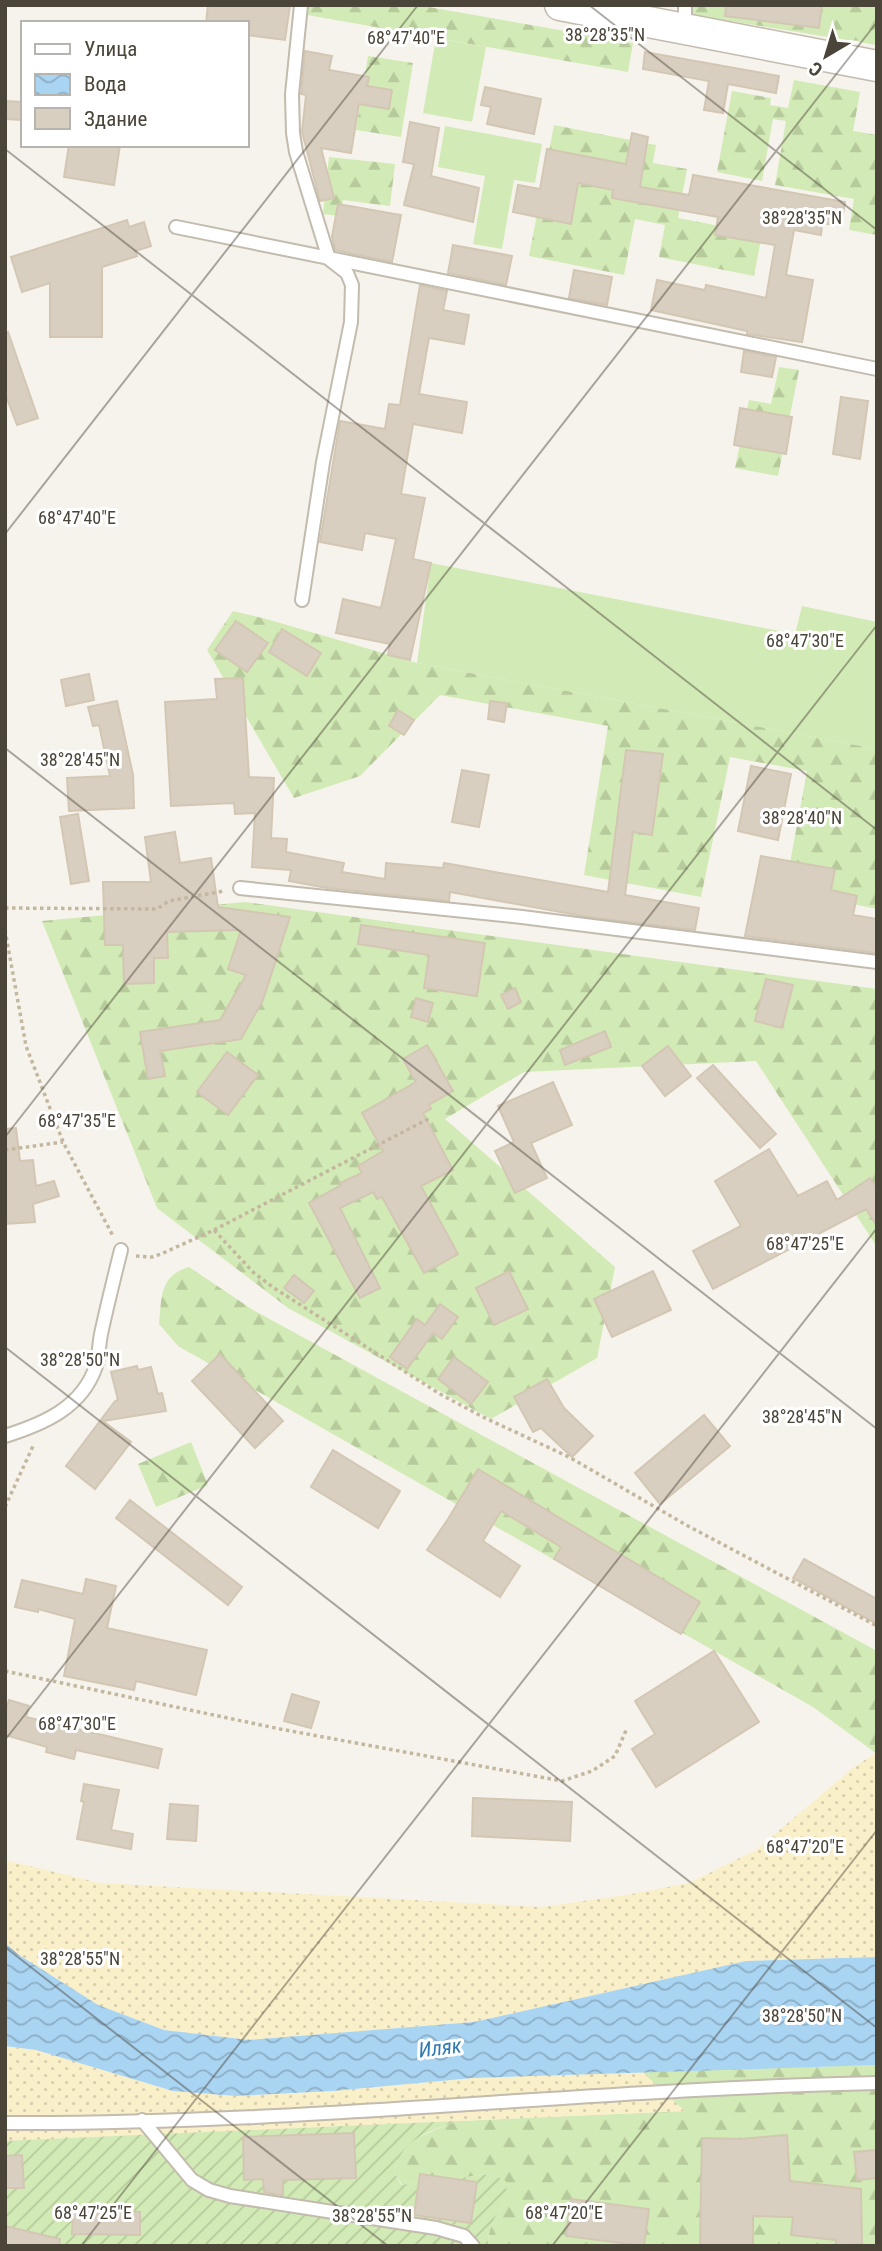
<svg xmlns="http://www.w3.org/2000/svg" width="882" height="2251" font-family="'Roboto Condensed',sans-serif">
<style>
.grass{fill:#d2eab5}
.forest{fill:url(#forest-firs)}
.sand{fill:url(#sand-dots)}
.garden{fill:url(#garden-furrows)}
.water{fill:url(#water-waves)}
.building{fill:#d8cfc1;stroke:#d3c7b4;stroke-width:2}
.lines{fill:none;stroke-linecap:round;stroke-linejoin:round}
.service-casing{stroke:#c2bbae;stroke-width:16}
.tertiary-casing{stroke:#c2bbae;stroke-width:33}
.path{stroke:#c4b79f;stroke-width:3.5;stroke-dasharray:3.5 3.5;stroke-linecap:butt}
.service{stroke:#fff;stroke-width:12}
.tertiary{stroke:#fff;stroke-width:30}
.ticks{fill:none;stroke:#4b4439;stroke-width:2;stroke-opacity:0.45}
.labels{text-anchor:middle;stroke-width:6;stroke-linejoin:round;paint-order:stroke}
.water-label{font-size:21px;font-style:italic;fill:#2e7ab2;stroke:#fff}
.ticks-label{font-size:18px;text-anchor:middle;fill:#4b4439;stroke:#fff;stroke-width:6;stroke-linejoin:round;paint-order:stroke}
</style>
<defs>
<pattern id="forest-firs" width="22" height="20" patternUnits="userSpaceOnUse" patternTransform="scale(1.75)"><rect width="22" height="20" fill="#d2eab5"/><path d="M5 1l3.5 6h-7zM16 11l3.5 6h-7z" fill="#b6ca9c"/></pattern>
<pattern id="sand-dots" width="8" height="8" patternUnits="userSpaceOnUse" patternTransform="scale(1.75)"><rect width="8" height="8" fill="#f9efc9"/><path d="M2 2h.1M6 6h.1" fill="none" stroke="#d7cead" stroke-width="1.8" stroke-linecap="round"/></pattern>
<pattern id="garden-furrows" width="10" height="10" patternUnits="userSpaceOnUse" patternTransform="scale(1.75)"><rect width="10" height="10" fill="#d2eab5"/><path d="M-1 1l2-2M0 10L10 0M9 11l2-2" fill="none" stroke="#b6ca9c"/></pattern>
<pattern id="water-waves" width="16" height="10" patternUnits="userSpaceOnUse" patternTransform="scale(1.75)"><rect width="16" height="10" fill="#a9d4f2"/><path d="M0 5q4-4 8 0t8 0" fill="none" stroke="#8caec5"/></pattern>
</defs>
<rect width="100%" height="100%" fill="#f6f3ec"/>
<g class="grass">
<polygon points="436,38 486,47 472,122 423,113"/>
<polygon points="445,126 542,144 535,183 514,180 502,249 473,244 485,176 438,167"/>
<polygon points="431,563 795,634 802,606 877,622 877,749 417,663"/>
</g>
<g class="forest">
<polygon points="304,5 417,5 633,43 628,72 302,14"/>
<polygon points="689,5 877,5 877,45 687,14"/>
<polygon points="368,56 413,63 401,137 356,130"/>
<polygon points="794,80 860,92 853,131 877,135 877,235 849,230 854,199 775,185 786,121 773,119 762,181 717,172 732,91 771,98 770,105 788,108"/>
<polygon points="554,125 656,145 653,163 687,169 678,218 762,234 754,276 659,257 665,225 635,219 624,275 529,256"/>
<polygon points="329,157 395,164 390,206 343,200 340,216 323,214"/>
<polygon points="779,367 799,370 778,476 735,468 749,400 771,404"/>
<polygon points="233,611 270,620 417,663 877,749 877,909 785,890 807,771 730,757 701,897 584,875 608,726 440,695 360,776 294,798 207,650"/>
<polygon points="245,902 877,989 877,1247 756,1061 524,1072 445,1119 615,1267 597,1358 491,1419 288,1308 157,1208 42,921"/>
<path d="M 189,1267 L 253,1310 L 877,1651 L 877,1754 L 813,1707 L 178,1346 L 159,1324 C 162,1297 159,1276 189,1267 Z"/>
<polygon points="191,1442 208,1485 156,1507 138,1464"/>
<path d="M 877,2065 L 877,2246 L 488,2246 C 487,2229 497,2212 507,2199 L 491,2174 L 402,2185 L 394,2171 L 400,2154 L 410,2141 L 456,2121 L 684,2111 L 641,2071 Z"/>
</g>
<g class="sand">
<polygon points="877,1752 877,1957 746,1961 474,2022 249,2040 164,2030 98,2005 19,1955 5,1943 5,1860 100,1883 542,1907 632,1894 689,1883 756,1850 853,1768"/>
<polygon points="5,2046 36,2050 173,2091 236,2096 332,2091 473,2078 641,2071 685,2111 5,2141"/>
</g>
<path class="garden" d="M 456,2121 C 424,2135 405,2136 394,2171 L 401,2185 L 491,2174 L 506,2181 L 507,2199 C 497,2212 487,2229 488,2246 L 5,2246 L 5,2141 Z"/>
<polygon class="water" points="5,1943 19,1955 98,2005 164,2030 249,2040 474,2022 746,1961 877,1957 877,2065 473,2078 332,2091 236,2096 173,2091 36,2050 5,2046"/>
<g class="building">
<polygon points="208,5 290,5 285,40 247,35 247,23 206,23"/>
<polygon points="726,5 822,5 819,28 725,16"/>
<polygon points="305,51 332,56 329,70 369,77 367,86 392,90 389,109 359,104 351,153 321,148 334,198 320,201 302,132 306,95 301,94"/>
<polygon points="645,52 779,76 776,93 728,84 723,113 704,110 709,81 643,69"/>
<polygon points="485,87 541,99 534,134 487,124 491,107 481,105"/>
<polygon points="5,101 23,102 23,120 5,119"/>
<polygon points="410,122 439,128 431,176 479,188 473,222 404,205 414,164 403,162"/>
<polygon points="632,133 648,137 640,187 689,195 693,175 845,202 841,226 822,223 821,235 794,230 786,275 813,280 802,342 747,334 747,331 651,310 657,280 705,290 706,285 766,298 775,245 715,235 718,217 612,198 613,190 578,183 571,224 513,212 518,185 540,189 547,149 626,164"/>
<polygon points="69,145 120,145 114,185 64,177"/>
<polygon points="338,204 401,215 392,262 335,250 332,237"/>
<polygon points="127,220 129,227 144,222 151,246 135,251 137,256 102,267 102,337 50,337 50,283 22,292 11,257"/>
<polygon points="453,245 512,256 506,285 448,273"/>
<polygon points="574,270 612,277 607,305 569,298"/>
<polygon points="420,285 447,291 443,310 469,315 464,344 429,338 419,394 467,402 462,433 413,424 401,494 425,498 413,559 431,563 410,660 388,655 390,644 336,633 343,599 381,608 396,539 365,533 362,550 320,542 340,421 385,429 389,404 400,405"/>
<polygon points="8,332 38,418 17,425 5,393 5,333"/>
<polygon points="744,351 776,357 772,377 741,372"/>
<polygon points="841,397 868,401 860,459 833,454"/>
<polygon points="740,408 792,417 786,454 734,445"/>
<polygon points="236,621 268,643 247,672 215,650"/>
<polygon points="282,629 321,653 307,676 269,652"/>
<polygon points="89,674 94,700 66,706 61,680"/>
<polygon points="243,678 249,777 274,778 271,838 287,839 286,852 344,863 342,872 385,879 386,863 443,868 444,863 608,892 626,750 663,754 652,835 633,832 625,895 699,908 695,930 588,917 450,892 449,901 327,888 289,881 291,870 252,867 255,813 235,814 234,803 171,806 165,702 217,699 215,679"/>
<polygon points="117,701 133,775 134,808 69,811 67,778 110,776 99,725 93,726 88,707"/>
<polygon points="490,701 507,703 504,722 488,719"/>
<polygon points="398,710 414,720 404,735 389,726"/>
<polygon points="751,766 791,774 778,840 738,831"/>
<polygon points="462,770 489,775 479,827 452,822"/>
<polygon points="78,814 89,881 71,884 60,817"/>
<polygon points="175,832 180,863 211,858 218,907 290,917 263,1000 241,1039 160,1051 165,1076 148,1079 140,1032 220,1020 246,975 228,969 241,930 167,932 168,958 154,958 154,983 124,984 123,945 105,945 103,882 151,882 145,837"/>
<polygon points="761,856 835,869 831,890 857,896 853,915 877,919 877,953 745,936"/>
<polygon points="361,925 485,943 477,996 424,988 429,955 358,944"/>
<polygon points="766,979 793,985 782,1028 755,1021"/>
<polygon points="515,988 521,1002 508,1009 501,995"/>
<polygon points="416,998 433,1003 428,1022 411,1017"/>
<polygon points="605,1031 611,1047 565,1065 560,1050"/>
<polygon points="427,1045 453,1091 429,1105 431,1109 423,1113 453,1170 421,1186 458,1254 424,1273 382,1197 377,1199 373,1192 340,1208 380,1288 360,1298 309,1203 341,1185 340,1183 362,1173 358,1166 383,1151 362,1113 416,1082 403,1059"/>
<polygon points="668,1046 691,1076 665,1096 642,1066"/>
<polygon points="227,1052 258,1075 228,1115 197,1092"/>
<polygon points="713,1065 776,1134 760,1148 697,1078"/>
<polygon points="553,1082 572,1125 531,1143 547,1178 515,1193 495,1151 514,1142 498,1106"/>
<polygon points="16,1128 20,1161 33,1160 36,1186 54,1181 59,1196 33,1204 35,1222 5,1224 5,1129"/>
<polygon points="769,1149 798,1196 827,1181 837,1200 870,1178 877,1188 877,1226 866,1209 713,1289 693,1251 741,1226 715,1181"/>
<polygon points="509,1271 528,1309 494,1325 476,1288"/>
<polygon points="653,1271 671,1310 612,1337 594,1299"/>
<polygon points="294,1275 314,1291 304,1303 284,1288"/>
<polygon points="440,1304 458,1317 442,1339 433,1333 407,1369 390,1357 417,1319 425,1325"/>
<polygon points="220,1354 283,1421 255,1448 192,1381"/>
<polygon points="454,1357 488,1382 471,1404 438,1379"/>
<polygon points="137,1366 138,1370 151,1367 158,1394 162,1393 166,1411 103,1421 131,1442 95,1489 66,1466 115,1401 118,1400 111,1372"/>
<polygon points="547,1379 564,1408 593,1436 572,1457 541,1428 533,1432 514,1397"/>
<polygon points="704,1415 730,1446 660,1504 635,1473"/>
<polygon points="333,1450 400,1491 378,1528 311,1487"/>
<polygon points="478,1469 700,1602 681,1634 554,1559 561,1547 501,1511 483,1541 520,1566 500,1597 427,1550 448,1519"/>
<polygon points="130,1500 242,1587 228,1605 116,1518"/>
<polygon points="804,1559 877,1599 877,1624 793,1578"/>
<polygon points="86,1579 116,1586 107,1628 207,1650 196,1695 136,1681 134,1690 64,1676 75,1619 38,1609 38,1612 15,1607 22,1580 83,1594"/>
<polygon points="714,1651 759,1722 656,1787 632,1749 655,1734 635,1701"/>
<polygon points="292,1694 319,1702 311,1728 284,1721"/>
<polygon points="9,1700 29,1706 26,1717 162,1749 158,1768 76,1750 74,1759 46,1752 47,1747 5,1735 5,1713"/>
<polygon points="84,1784 119,1790 111,1830 133,1834 131,1849 77,1839 84,1802 81,1801"/>
<polygon points="473,1798 572,1802 570,1841 472,1836"/>
<polygon points="170,1804 198,1806 196,1841 167,1839"/>
<polygon points="354,2133 356,2178 283,2180 283,2195 281,2195 264,2192 263,2179 244,2180 243,2137"/>
<polygon points="787,2135 790,2181 861,2189 862,2244 836,2246 836,2240 791,2235 793,2217 753,2216 753,2246 700,2246 702,2138 740,2139"/>
<polygon points="877,2150 877,2178 857,2180 854,2152"/>
<polygon points="22,2155 24,2188 5,2188 5,2156"/>
<polygon points="420,2174 477,2182 471,2223 414,2215"/>
<polygon points="571,2199 649,2209 644,2246 566,2236"/>
<polygon points="73,2210 140,2212 140,2235 72,2234"/>
<polygon points="5,2226 60,2239 59,2246 5,2246"/>
</g>
<g class="lines">
<defs>
<g id="service">
<polyline points="301,5 292,94 293,133 296,152 329,259 347,273 352,285 351,322 323,462 302,600"/>
<polyline points="685,28 685,5"/>
<polyline points="176,227 877,369"/>
<polyline points="240,888 522,917 877,962"/>
<path d="M 5,1436 C 43,1424 82,1408 96,1366 C 99,1356 99,1344 101,1334 C 107,1306 114,1278 121,1250"/>
<polyline points="142,2120 192,2180 209,2190 230,2196 436,2228 464,2236 473,2246"/>
<path d="M 5,2123 C 296,2125 586,2089 877,2083"/>
</g>
<polyline id="tertiary" points="560,5 877,66"/>
</defs>
<use href="#service" class="service-casing"/>
<use href="#tertiary" class="tertiary-casing"/>
<g class="path">
<polyline points="5,908 157,909 169,901 224,891"/>
<polyline points="5,930 26,1046 63,1142 113,1236"/>
<polyline points="5,1150 63,1142"/>
<polyline points="214,1230 430,1118"/>
<polyline points="136,1256 152,1257 161,1254 214,1230 254,1273 274,1288 440,1394 483,1417 569,1457 688,1526 877,1626"/>
<polyline points="5,1507 34,1444"/>
<polyline points="5,1671 280,1729 562,1781 592,1771 615,1756 627,1728"/>
</g>
<use href="#service" class="service"/>
<use href="#tertiary" class="tertiary"/>
</g>
<path class="ticks" d="M 589,5 L 877,230M 5,149 L 877,830M 5,534 L 418,5M 5,748 L 877,1429M 5,1137 L 877,22M 5,1347 L 877,2028M 5,1740 L 877,625M 5,1947 L 388,2246M 81,2246 L 877,1228M 552,2246 L 877,1830"/>
<g class="labels">
<g class="water-label">
<text transform="translate(440 2048) rotate(-7)" y="7">Иляк</text>
</g>
</g>
<g class="ticks-label">
<text x="605" y="41">38°28'35"N</text>
<text x="406" y="44">68°47'40"E</text>
<text x="802" y="224">38°28'35"N</text>
<text x="77" y="524">68°47'40"E</text>
<text x="805" y="647">68°47'30"E</text>
<text x="80" y="766">38°28'45"N</text>
<text x="802" y="824">38°28'40"N</text>
<text x="77" y="1127">68°47'35"E</text>
<text x="805" y="1250">68°47'25"E</text>
<text x="80" y="1366">38°28'50"N</text>
<text x="802" y="1423">38°28'45"N</text>
<text x="77" y="1730">68°47'30"E</text>
<text x="805" y="1853">68°47'20"E</text>
<text x="80" y="1965">38°28'55"N</text>
<text x="802" y="2022">38°28'50"N</text>
<text x="93" y="2219">68°47'25"E</text>
<text x="564" y="2219">68°47'20"E</text>
<text x="372" y="2222">38°28'55"N</text>
</g>
<rect width="882" height="2251" fill="none" stroke="#4b4439" stroke-width="14"/>
<rect x="21" y="21" width="228" height="126" fill="#ffffff" stroke="#b7b4b0" stroke-width="2"/>
<rect x="35" y="44" width="35" height="10" fill="#ffffff" stroke="#b7b4b0" stroke-width="2"/>
<text x="84" y="56" font-size="21" fill="#4b4439">Улица</text>
<rect x="35" y="74" width="35" height="21" fill="url(#water-waves)" stroke="#b7b4b0" stroke-width="2"/>
<text x="84" y="91" font-size="21" fill="#4b4439">Вода</text>
<rect x="35" y="108" width="35" height="21" fill="#d8cfc1" stroke="#b7b4b0" stroke-width="2"/>
<text x="84" y="126" font-size="21" fill="#4b4439">Здание</text>
<g transform="translate(826 56) rotate(218)" stroke="#ffffff" stroke-width="5" paint-order="stroke">
<path d="M0-5L12 26L0 18L-12 26Z" fill="#4b4439"/>
<text y="-10" font-size="19" font-weight="bold" text-anchor="middle" fill="#4b4439">С</text>
</g>
</svg>
